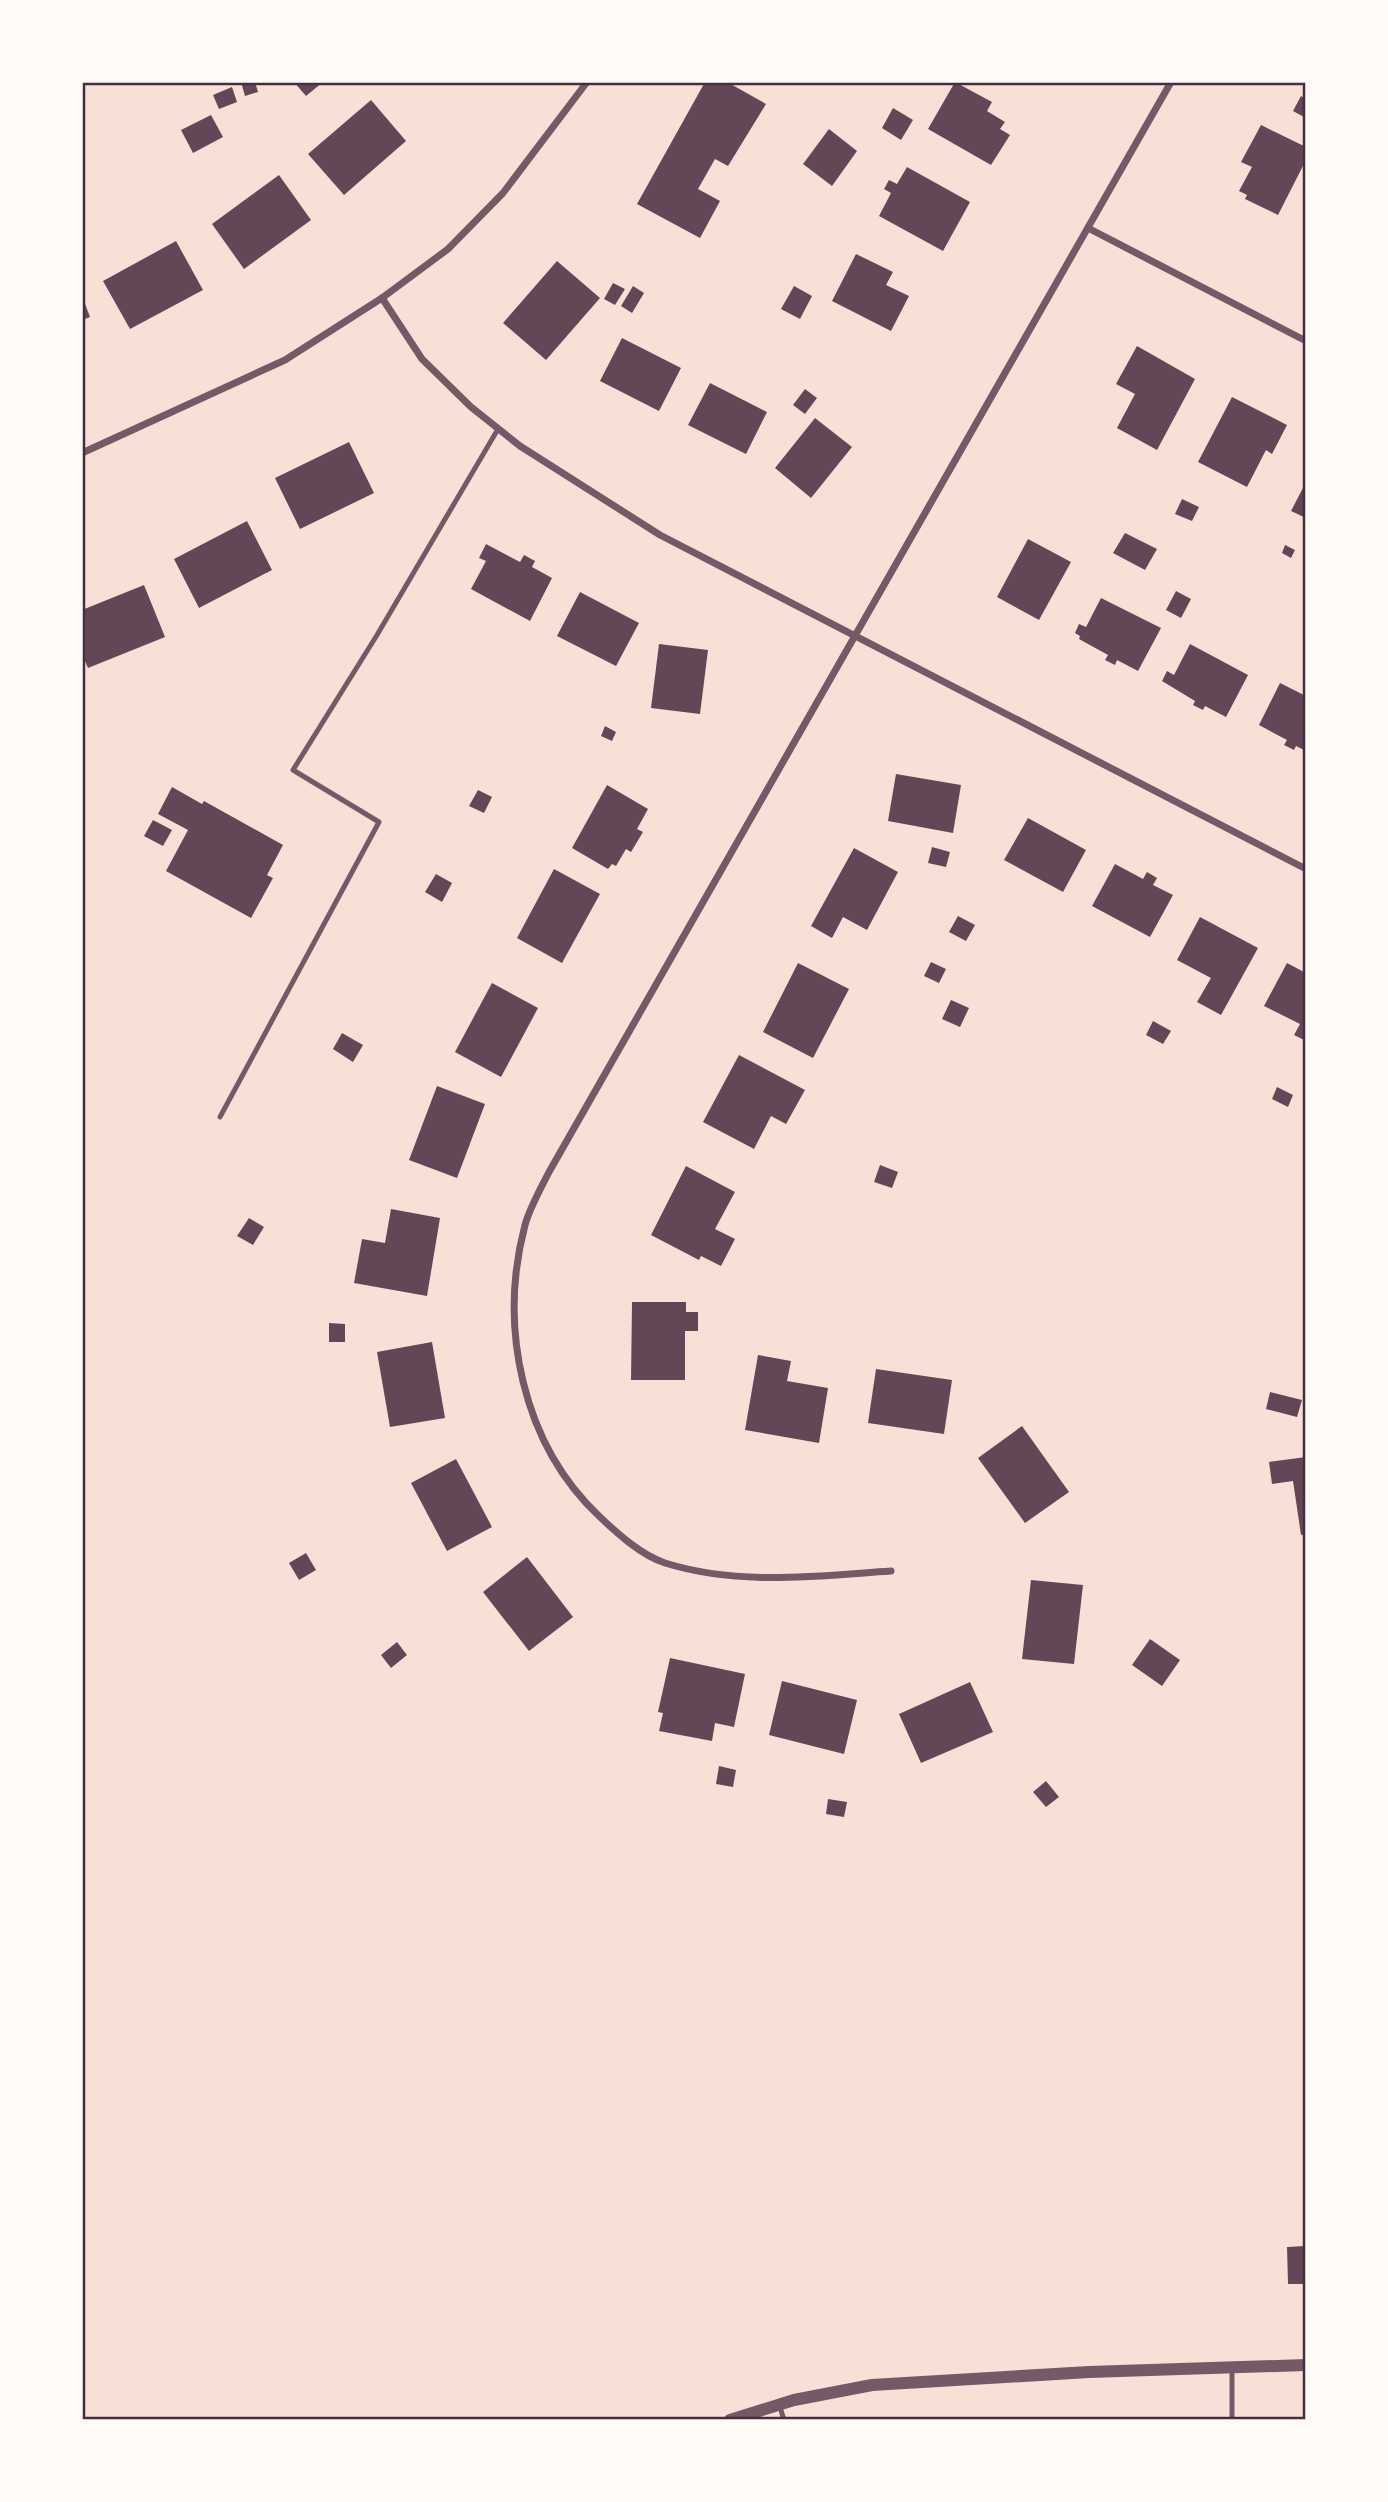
<svg xmlns="http://www.w3.org/2000/svg" width="1388" height="2502" font-family="'Roboto Serif',serif">
<style>
.building{fill:#644757}
.lines{fill:none;stroke-linecap:round;stroke-linejoin:round}
.service{stroke:#755966;stroke-width:5}
.minor{stroke:#755966;stroke-width:7}
.tertiary{stroke:#755966;stroke-width:12}
.neatline{fill:none;stroke:#4a2c40;stroke-width:2.5}
</style>
<rect width="100%" height="100%" fill="#f7e1d7"/>
<g class="building">
<polygon points="241,82 255,82 258,92 245,96"/>
<polygon points="294,82 323,82 306,96"/>
<polygon points="705,82 727,82 766,104 728,166 715,159 698,189 720,201 700,238 637,204"/>
<polygon points="955,82 992,102 987,111 1005,122 1000,129 1010,135 991,165 928,129"/>
<polygon points="232,87 237,102 219,109 213,95"/>
<polygon points="1301,96 1306,99 1306,118 1293,111"/>
<polygon points="371,100 406,141 344,195 308,154"/>
<polygon points="893,108 913,120 901,140 882,128"/>
<polygon points="211,115 223,137 193,153 181,130"/>
<polygon points="1261,125 1306,147 1306,160 1278,215 1245,199 1247,195 1239,191 1252,167 1241,162"/>
<polygon points="829,129 857,151 832,186 803,164"/>
<polygon points="907,167 970,202 943,251 879,216 891,193 884,189 889,180 897,184"/>
<polygon points="279,175 311,220 244,269 212,224"/>
<polygon points="176,241 203,290 130,329 103,281"/>
<polygon points="856,254 893,272 886,285 909,296 891,331 832,301"/>
<polygon points="557,261 600,298 546,360 503,323"/>
<polygon points="613,283 625,289 615,305 604,299"/>
<polygon points="633,286 644,293 632,313 621,306"/>
<polygon points="794,286 812,296 800,319 781,309"/>
<polygon points="82,296 90,317 82,320"/>
<polygon points="622,338 681,368 659,411 600,381"/>
<polygon points="1137,346 1195,379 1157,450 1117,428 1135,394 1116,384"/>
<polygon points="710,383 767,412 746,454 688,425"/>
<polygon points="805,389 817,398 805,414 793,405"/>
<polygon points="1232,397 1287,425 1272,454 1266,450 1247,487 1198,462"/>
<polygon points="815,418 852,447 811,498 775,468"/>
<polygon points="349,442 374,493 300,529 275,478"/>
<polygon points="1306,482 1306,518 1291,511"/>
<polygon points="1182,499 1199,507 1192,521 1175,514"/>
<polygon points="247,521 272,570 199,608 174,559"/>
<polygon points="1125,533 1157,549 1145,570 1113,553"/>
<polygon points="1028,539 1071,562 1039,620 997,597"/>
<polygon points="486,544 520,562 524,555 535,561 532,567 552,578 530,621 471,589 486,561 479,558"/>
<polygon points="1285,545 1295,550 1291,558 1282,553"/>
<polygon points="144,585 165,637 88,668 82,654 82,610"/>
<polygon points="1176,591 1191,599 1181,618 1166,610"/>
<polygon points="580,592 639,623 616,666 557,636"/>
<polygon points="1101,598 1161,628 1138,671 1117,660 1115,665 1105,660 1108,655 1079,639 1080,636 1075,633 1079,624 1086,627"/>
<polygon points="659,644 708,650 700,714 651,708"/>
<polygon points="1190,644 1248,675 1226,717 1205,706 1203,710 1193,705 1195,701 1162,681 1167,671 1174,675"/>
<polygon points="1280,683 1306,696 1306,751 1296,746 1294,750 1284,745 1287,740 1259,725"/>
<polygon points="605,726 616,732 612,741 601,736"/>
<polygon points="896,774 961,785 953,833 888,821"/>
<polygon points="607,785 648,809 637,829 643,832 631,852 626,849 616,866 612,864 608,869 572,848"/>
<polygon points="172,787 202,804 204,801 283,845 267,875 273,878 251,918 166,871 188,830 158,814"/>
<polygon points="478,790 492,797 484,813 469,806"/>
<polygon points="1028,818 1086,850 1063,892 1004,860"/>
<polygon points="153,820 172,830 163,846 144,836"/>
<polygon points="932,847 950,852 946,867 928,863"/>
<polygon points="854,848 898,872 867,930 843,917 832,938 811,926"/>
<polygon points="1115,864 1143,879 1147,872 1157,878 1153,885 1173,895 1150,937 1092,906"/>
<polygon points="554,869 600,894 562,963 517,938"/>
<polygon points="436,874 452,883 442,902 425,892"/>
<polygon points="958,916 975,925 966,941 949,932"/>
<polygon points="1200,917 1258,948 1221,1015 1197,1002 1211,978 1177,960"/>
<polygon points="931,962 946,969 939,983 924,976"/>
<polygon points="798,963 849,989 813,1058 763,1032"/>
<polygon points="1287,963 1306,973 1306,1041 1294,1035 1300,1024 1264,1006"/>
<polygon points="492,983 538,1008 501,1077 455,1052"/>
<polygon points="951,1000 969,1008 960,1027 942,1019"/>
<polygon points="1153,1021 1171,1031 1163,1044 1146,1035"/>
<polygon points="342,1033 363,1045 353,1062 333,1049"/>
<polygon points="739,1055 805,1090 786,1124 771,1116 754,1149 703,1122"/>
<polygon points="437,1086 485,1104 457,1178 409,1160"/>
<polygon points="1277,1087 1293,1095 1288,1107 1272,1099"/>
<polygon points="880,1165 898,1172 892,1188 874,1182"/>
<polygon points="686,1166 735,1192 715,1229 735,1239 721,1266 701,1256 699,1260 651,1235"/>
<polygon points="391,1209 440,1218 427,1296 354,1283 362,1239 385,1243"/>
<polygon points="249,1218 264,1227 253,1245 237,1236"/>
<polygon points="632,1302 686,1302 686,1312 698,1312 698,1331 685,1331 685,1380 631,1380"/>
<polygon points="329,1323 345,1324 345,1342 329,1342"/>
<polygon points="432,1342 445,1418 390,1427 377,1352"/>
<polygon points="758,1355 791,1361 787,1381 828,1388 819,1443 745,1430"/>
<polygon points="876,1369 952,1380 944,1434 868,1423"/>
<polygon points="1270,1392 1302,1400 1297,1417 1266,1409"/>
<polygon points="1022,1426 1069,1492 1025,1523 978,1458"/>
<polygon points="1306,1457 1306,1534 1301,1535 1293,1481 1272,1484 1269,1462"/>
<polygon points="456,1459 492,1527 447,1551 411,1483"/>
<polygon points="306,1553 316,1570 299,1580 289,1563"/>
<polygon points="527,1557 573,1617 529,1651 483,1592"/>
<polygon points="1031,1580 1083,1585 1074,1664 1022,1659"/>
<polygon points="1150,1639 1180,1660 1162,1686 1132,1665"/>
<polygon points="397,1642 407,1655 391,1668 381,1655"/>
<polygon points="670,1658 745,1674 734,1727 715,1723 712,1741 659,1731 663,1713 658,1712"/>
<polygon points="782,1681 857,1700 844,1754 769,1735"/>
<polygon points="970,1682 993,1732 921,1763 899,1714"/>
<polygon points="719,1766 736,1770 733,1787 716,1784"/>
<polygon points="1046,1781 1059,1797 1046,1807 1033,1792"/>
<polygon points="828,1799 847,1802 844,1817 826,1814"/>
<polygon points="1306,2246 1306,2284 1288,2284 1287,2247"/>
</g>
<g class="lines">
<g class="service">
<polyline points="220,1117 379,822 293,770 377,635 498,429"/>
<polyline points="1232,2368 1232,2420"/>
<polyline points="779,2404 784,2420"/>
</g>
<g class="minor">
<polyline points="1088,228 1306,341"/>
<polyline points="382,298 422,359 471,407 520,446 660,535 1306,869"/>
<polyline points="82,453 285,360 382,298 448,249 503,193 587,82"/>
<path d="M 891,1571 C 815,1576 739,1586 665,1563 C 641,1555 618,1534 600,1517 C 522,1444 498,1327 525,1225 C 530,1207 541,1188 549,1172 L 1171,82"/>
</g>
<polyline class="tertiary" points="730,2420 794,2400 872,2385 1089,2372 1306,2365"/>
</g>
<rect width="1388" height="2502" fill="none" stroke="#fffaf5" stroke-width="168"/>
<rect x="84" y="84" width="1220" height="2334" class="neatline"/>
</svg>
